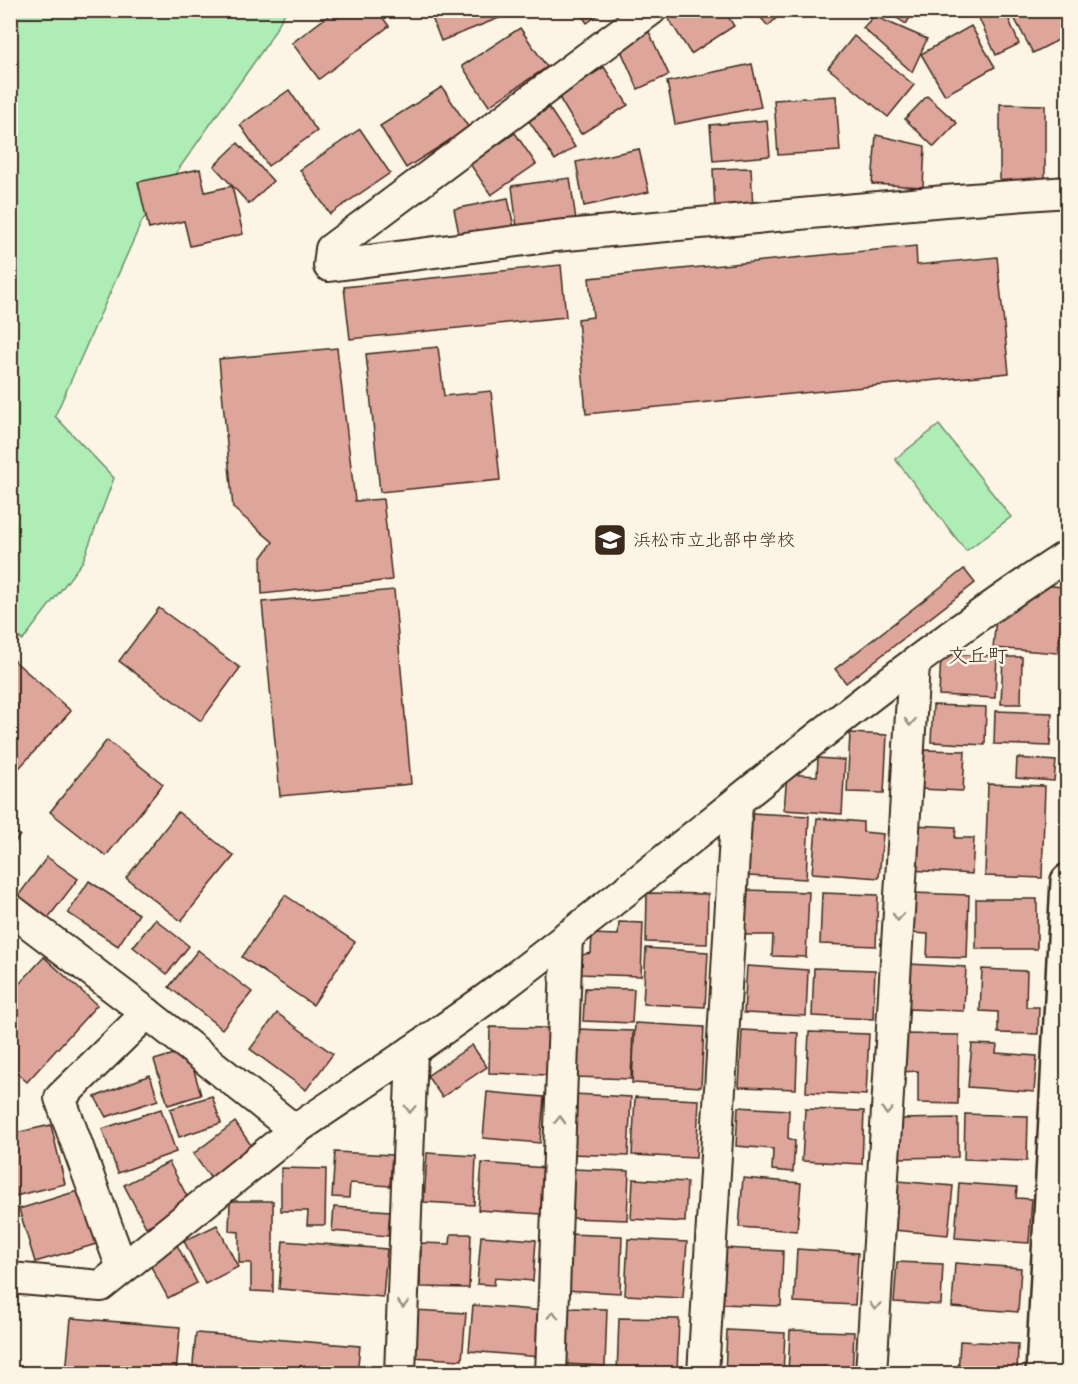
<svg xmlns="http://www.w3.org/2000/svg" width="1078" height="1384" font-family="Delius,'Klee One',sans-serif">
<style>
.green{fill:#aeedb5;stroke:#748c6a;stroke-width:1.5}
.building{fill:#dea59a;stroke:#3b2a1e;stroke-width:1.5}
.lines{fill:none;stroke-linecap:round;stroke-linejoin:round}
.street-casing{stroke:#3b2a1e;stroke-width:34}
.secondary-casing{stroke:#3b2a1e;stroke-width:38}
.street{stroke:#fcf5e5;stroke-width:30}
.secondary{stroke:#fcf5e5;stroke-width:33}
.oneway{stroke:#9c9082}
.labels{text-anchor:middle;stroke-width:5;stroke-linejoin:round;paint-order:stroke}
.poi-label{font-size:18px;fill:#3b2a1e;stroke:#fcf5e5;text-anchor:start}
.neighbourhood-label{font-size:20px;fill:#3b2a1e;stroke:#fcf5e5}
</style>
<rect width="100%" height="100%" fill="#fcf5e5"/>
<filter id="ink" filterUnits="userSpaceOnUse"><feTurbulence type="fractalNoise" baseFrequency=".0167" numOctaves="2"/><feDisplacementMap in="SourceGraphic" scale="12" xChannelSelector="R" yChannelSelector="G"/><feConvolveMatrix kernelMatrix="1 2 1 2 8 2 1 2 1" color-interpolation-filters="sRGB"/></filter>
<g filter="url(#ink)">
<g class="green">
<polygon points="10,11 286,11 267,44 142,221 55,416 114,478 83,561 23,640 10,633"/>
<polygon points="939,425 1011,517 966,551 895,459"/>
</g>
<g class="building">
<polygon points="336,10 377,10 389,26 319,79 292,43"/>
<polygon points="429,10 507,10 509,14 441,41"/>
<polygon points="578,10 605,10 587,23"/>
<polygon points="679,10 724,10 734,26 691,54 668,18"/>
<polygon points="754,10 785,10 768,26"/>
<polygon points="885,10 915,10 906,24"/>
<polygon points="979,10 1005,10 1019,44 996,55 976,12"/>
<polygon points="1010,10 1068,10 1068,35 1033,53"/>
<polygon points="874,16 927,39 912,72 863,28"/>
<polygon points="971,26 995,67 945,95 921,54"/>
<polygon points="520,28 547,67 489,106 462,66"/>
<polygon points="649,32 669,75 638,89 619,46"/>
<polygon points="854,36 914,85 888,117 828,68"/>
<polygon points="752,64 761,107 675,124 667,82"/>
<polygon points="604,67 628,105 581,134 558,96"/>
<polygon points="442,87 469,128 406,168 380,126"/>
<polygon points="289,90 317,131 268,166 240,125"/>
<polygon points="836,96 840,151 778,155 774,100"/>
<polygon points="927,96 957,123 934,147 905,119"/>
<polygon points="1000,104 1045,105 1045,185 1000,184"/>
<polygon points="549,108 575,147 555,160 529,121"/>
<polygon points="767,120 770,156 713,161 710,125"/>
<polygon points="360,129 390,173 330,214 300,170"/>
<polygon points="515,133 536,164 491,195 470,164"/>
<polygon points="876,135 925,146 923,187 872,184"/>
<polygon points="238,143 273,181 249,204 214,166"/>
<polygon points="639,149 649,192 584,206 576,162"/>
<polygon points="751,168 753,210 715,211 713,169"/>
<polygon points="200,169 205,192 232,186 243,234 190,246 184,221 149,229 138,182"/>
<polygon points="570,178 576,220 517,228 512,186"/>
<polygon points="508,198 514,228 460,239 454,209"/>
<polygon points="916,246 917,265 997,257 1009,373 586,414 578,319 593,317 589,278"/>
<polygon points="561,265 566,317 350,339 344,287"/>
<polygon points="438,347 444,396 491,391 500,480 380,492 366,354"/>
<polygon points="337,348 355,501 383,499 392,580 262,594 261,559 273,542 233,508 219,359"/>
<polygon points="964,569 975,583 846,683 835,669"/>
<polygon points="1040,585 1064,587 1058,653 993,648 996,618"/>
<polygon points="394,590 411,784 280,796 262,602"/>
<polygon points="159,608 240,668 201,721 119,661"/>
<polygon points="941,654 997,656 995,698 939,695"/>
<polygon points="10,657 71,711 11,777 10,776"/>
<polygon points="1003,657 1022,657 1021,704 1001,704"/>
<polygon points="933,705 986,707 985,745 931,742"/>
<polygon points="995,711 1052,713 1050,746 994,744"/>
<polygon points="850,733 887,735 884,793 847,792"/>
<polygon points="107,740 163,784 106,856 50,812"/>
<polygon points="922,750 965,751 963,791 920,789"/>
<polygon points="818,758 845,760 842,814 784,810 787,774 817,776"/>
<polygon points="1017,758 1056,761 1054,781 1016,778"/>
<polygon points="988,784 1045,786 1042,878 985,876"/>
<polygon points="178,812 234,856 181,921 126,878"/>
<polygon points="751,813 809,816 806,879 748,876"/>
<polygon points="817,818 863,822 863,832 883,834 879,878 812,873"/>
<polygon points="912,825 956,827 955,838 974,838 972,874 910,870"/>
<polygon points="10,829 20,835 10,850"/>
<polygon points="47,857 78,879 45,922 15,900"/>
<polygon points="89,881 139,914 118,946 68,913"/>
<polygon points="745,890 809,892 806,957 772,956 773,935 743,935"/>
<polygon points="647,893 708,894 707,944 646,942"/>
<polygon points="822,893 878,895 876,946 820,944"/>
<polygon points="912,893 969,895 967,958 927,957 928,934 911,933"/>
<polygon points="285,895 355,942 313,1005 242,957"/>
<rect x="976" y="899" width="61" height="50"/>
<polygon points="155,919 189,946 167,974 133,947"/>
<polygon points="619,922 643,923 641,976 576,974 577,956 591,953 592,934 618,935"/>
<polygon points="646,948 708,952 705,1007 643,1004"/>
<polygon points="198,950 252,992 222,1029 169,987"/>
<polygon points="44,957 97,1005 27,1082 10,1067 10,994"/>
<polygon points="909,964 966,967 964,1011 907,1009"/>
<polygon points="747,966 808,970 806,1016 744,1013"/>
<polygon points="814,968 875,970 873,1019 812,1016"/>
<polygon points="982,969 1027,971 1026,1007 1039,1007 1038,1034 998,1033 998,1012 980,1011"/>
<polygon points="585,988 634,989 632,1023 583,1021"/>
<polygon points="277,1013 333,1054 306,1090 250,1049"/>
<polygon points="635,1023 704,1027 701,1087 632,1083"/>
<polygon points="490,1027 549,1028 548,1075 489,1073"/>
<polygon points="576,1029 633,1031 631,1079 575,1077"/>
<polygon points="742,1030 798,1033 796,1089 739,1087"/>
<polygon points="809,1032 869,1034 866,1095 806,1092"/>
<polygon points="902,1034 959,1035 958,1104 918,1103 918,1071 901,1072"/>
<polygon points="972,1044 997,1045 996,1053 1037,1056 1034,1092 968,1087"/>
<polygon points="472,1045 487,1067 442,1097 427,1076"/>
<polygon points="188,1050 201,1095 168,1105 154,1060"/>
<polygon points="150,1075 158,1100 106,1117 95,1097"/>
<polygon points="487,1092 544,1097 540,1143 483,1138"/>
<polygon points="573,1094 631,1097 628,1156 570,1154"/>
<polygon points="212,1096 221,1123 179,1137 170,1109"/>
<polygon points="635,1097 699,1100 696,1158 632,1155"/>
<polygon points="738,1107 789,1110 788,1138 795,1141 793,1172 772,1170 773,1149 736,1146"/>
<polygon points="161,1109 176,1152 118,1173 102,1129"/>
<polygon points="805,1109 864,1111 862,1164 802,1161"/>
<polygon points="965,1114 1028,1116 1027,1161 964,1159"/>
<polygon points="958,1118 958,1157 897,1158 897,1119"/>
<polygon points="235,1122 255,1151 212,1180 193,1154"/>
<polygon points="51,1125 65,1184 15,1196 10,1175 10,1134"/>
<polygon points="335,1152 392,1155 390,1186 350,1183 349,1198 332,1197"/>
<polygon points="427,1153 476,1156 474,1205 424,1202"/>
<polygon points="169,1162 191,1204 146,1227 124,1185"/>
<polygon points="482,1163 546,1168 542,1214 478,1210"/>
<polygon points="281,1168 326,1169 325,1225 307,1225 308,1211 281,1211"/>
<polygon points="571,1169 629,1171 627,1220 569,1218"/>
<polygon points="743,1178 801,1183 797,1231 739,1227"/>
<polygon points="633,1179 687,1182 685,1222 631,1219"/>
<polygon points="898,1181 953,1186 948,1235 893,1230"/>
<polygon points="959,1183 1017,1187 1016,1198 1032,1199 1029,1243 955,1238"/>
<polygon points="84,1189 100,1243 35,1262 19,1209"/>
<polygon points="10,1199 13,1250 10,1250"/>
<polygon points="230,1201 273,1201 273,1292 251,1291 251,1263 239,1263 239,1232 229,1231"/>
<polygon points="334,1207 390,1211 388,1236 332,1231"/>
<polygon points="217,1225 238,1267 205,1284 184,1241"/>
<polygon points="451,1234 471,1234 469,1288 420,1287 421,1243 450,1244"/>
<polygon points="567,1234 622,1236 620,1293 564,1290"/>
<polygon points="481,1236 536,1240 533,1281 495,1278 494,1285 477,1284"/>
<polygon points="628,1239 687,1242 683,1298 625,1295"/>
<polygon points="283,1241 387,1249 383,1297 279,1289"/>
<polygon points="177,1245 197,1283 168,1298 148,1261"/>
<polygon points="723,1248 783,1251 781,1306 721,1304"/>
<polygon points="797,1249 858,1253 855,1305 794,1302"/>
<polygon points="897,1262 943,1264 941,1305 894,1302"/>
<polygon points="955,1263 1021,1268 1018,1312 952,1307"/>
<polygon points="473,1305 545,1311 540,1357 469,1351"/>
<polygon points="567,1308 607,1309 605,1366 564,1364"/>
<polygon points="414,1310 466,1313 462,1360 411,1357"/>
<polygon points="71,1318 180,1327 176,1374 66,1373"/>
<polygon points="619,1318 679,1319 677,1374 617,1374"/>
<polygon points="727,1330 785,1333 783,1374 725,1374"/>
<polygon points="790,1330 854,1332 852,1374 788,1374"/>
<polygon points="196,1333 360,1346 357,1374 192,1374"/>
<polygon points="960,1341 1018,1344 1017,1374 958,1374"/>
</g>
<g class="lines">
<defs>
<g id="street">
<polyline points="651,10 331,249 329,266 555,236 945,201 1068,192"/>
<path d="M 10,909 L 147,1013 L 295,1130 C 363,1084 432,1039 498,990 C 689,847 867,685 1068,555"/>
<polyline points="122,1268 60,1098 147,1013"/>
<polyline points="10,1278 101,1286 295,1130"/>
<polyline points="400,1374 412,1051"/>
<polyline points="551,1374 567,936"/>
<polyline points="703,1374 737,803"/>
<polyline points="871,1374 914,664"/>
</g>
<polyline id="secondary" points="1043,1374 1068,881"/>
</defs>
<use href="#street" class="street-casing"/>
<use href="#secondary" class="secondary-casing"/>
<use href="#street" class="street"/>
<use href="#secondary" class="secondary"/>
</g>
<defs><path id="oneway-chevron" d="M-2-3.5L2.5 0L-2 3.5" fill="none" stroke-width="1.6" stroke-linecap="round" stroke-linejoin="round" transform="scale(1.5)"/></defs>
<g class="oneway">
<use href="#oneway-chevron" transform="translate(910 722) rotate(93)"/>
<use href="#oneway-chevron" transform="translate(898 917) rotate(93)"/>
<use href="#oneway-chevron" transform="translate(410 1109) rotate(92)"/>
<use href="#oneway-chevron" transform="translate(887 1111) rotate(93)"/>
<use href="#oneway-chevron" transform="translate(560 1120) rotate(-88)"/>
<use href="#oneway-chevron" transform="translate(403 1304) rotate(92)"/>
<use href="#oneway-chevron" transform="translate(875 1306) rotate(93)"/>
<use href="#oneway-chevron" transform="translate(553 1315) rotate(-88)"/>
</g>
</g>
<defs>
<symbol id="school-square" viewBox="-11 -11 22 22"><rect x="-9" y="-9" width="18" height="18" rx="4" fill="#3b2a1e" stroke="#fcf5e5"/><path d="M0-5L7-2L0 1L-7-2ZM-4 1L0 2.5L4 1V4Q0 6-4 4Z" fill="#fff"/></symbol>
</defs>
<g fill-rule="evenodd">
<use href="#school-square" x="591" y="521" width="38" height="38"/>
</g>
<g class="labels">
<g class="poi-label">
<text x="633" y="546">浜松市立北部中学校</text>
</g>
<g class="neighbourhood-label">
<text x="978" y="662">文丘町</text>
</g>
</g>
<rect width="1078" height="1384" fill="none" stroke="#fcf5e5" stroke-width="36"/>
<rect x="18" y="18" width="1042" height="1348" fill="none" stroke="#3b2a1e" stroke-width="2" filter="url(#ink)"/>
</svg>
